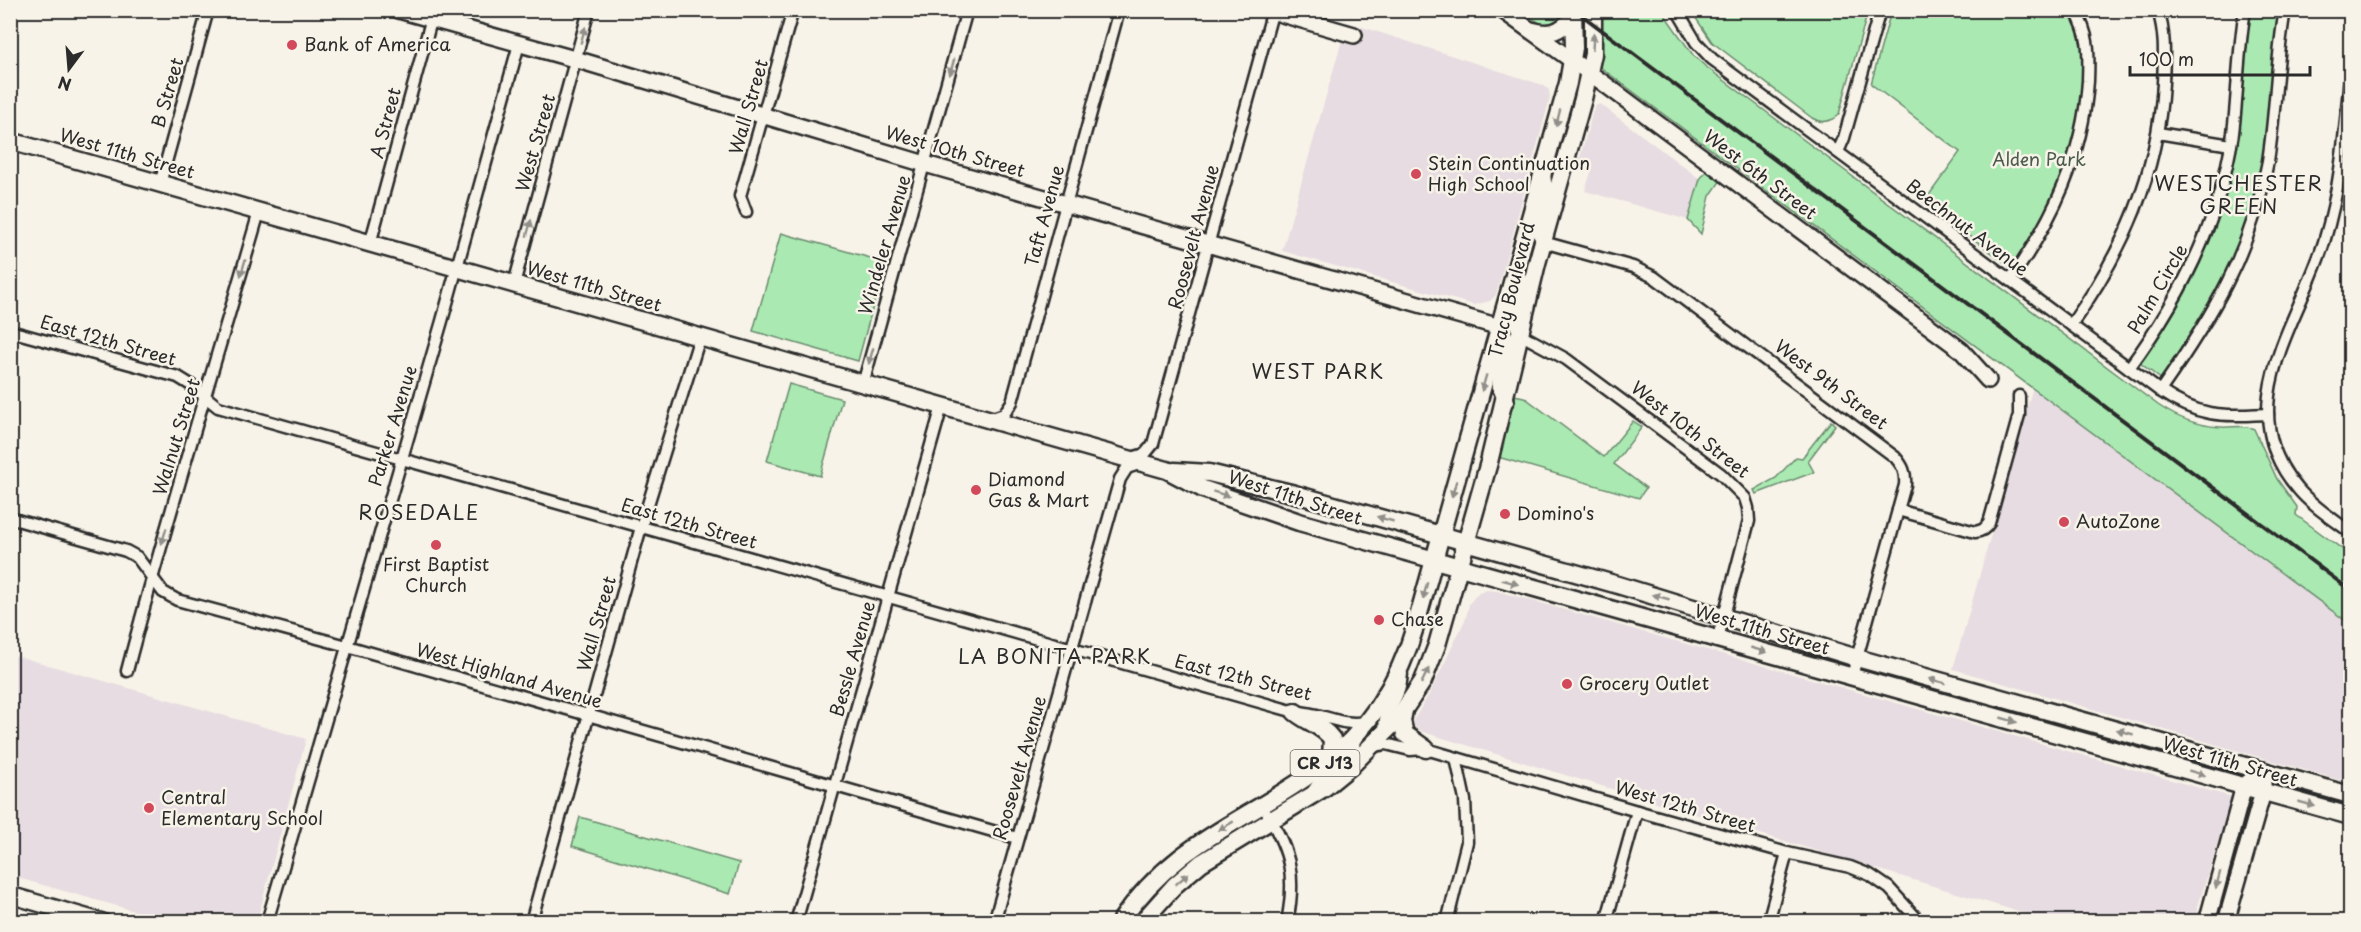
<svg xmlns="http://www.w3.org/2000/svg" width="2361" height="932" font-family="'Playpen Sans',sans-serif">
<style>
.built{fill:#e7dce1}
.green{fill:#aaeab2;stroke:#6a8a6e;stroke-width:1.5}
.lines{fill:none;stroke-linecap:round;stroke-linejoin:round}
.street-casing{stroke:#2b2b2b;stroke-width:15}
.secondary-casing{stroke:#2b2b2b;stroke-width:20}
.primary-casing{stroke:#2b2b2b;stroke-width:21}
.street{stroke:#f7f3e8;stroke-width:10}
.secondary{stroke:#f7f3e8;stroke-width:15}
.primary{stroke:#f7f3e8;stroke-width:16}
.rail{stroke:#2b2b2b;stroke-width:4}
.oneway{fill:#918f8a}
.poi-dot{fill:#d1495b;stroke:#f7f3e8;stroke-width:2}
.labels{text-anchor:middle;stroke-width:5;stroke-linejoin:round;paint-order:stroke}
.shield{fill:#f7f3e8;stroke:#686764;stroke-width:1.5}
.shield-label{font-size:16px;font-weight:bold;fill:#2b2b2b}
.poi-label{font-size:18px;fill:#2b2b2b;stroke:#f7f3e8;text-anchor:start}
.street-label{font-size:18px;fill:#2b2b2b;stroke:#f7f3e8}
.park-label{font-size:18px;fill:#4b5b4d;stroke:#f7f3e8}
.neighbourhood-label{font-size:20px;letter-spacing:1.5px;fill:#2b2b2b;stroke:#f7f3e8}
</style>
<rect width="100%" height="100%" fill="#f7f3e8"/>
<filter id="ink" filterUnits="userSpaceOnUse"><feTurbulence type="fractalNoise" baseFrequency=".0167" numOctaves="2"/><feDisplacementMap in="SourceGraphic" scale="12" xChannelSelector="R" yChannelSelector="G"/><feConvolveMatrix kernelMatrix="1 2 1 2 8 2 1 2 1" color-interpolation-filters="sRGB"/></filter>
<g filter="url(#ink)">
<g class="built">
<polygon points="1347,22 1543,85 1549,90 1550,98 1496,295 1490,301 1474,305 1282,251"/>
<polygon points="1600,104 1700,179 1688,220 1585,191 1593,166 1579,161 1593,111 1595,106"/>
<polygon points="2033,387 2350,624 2350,783 1953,669"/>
<polygon points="1487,590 1497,591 2232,797 2198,906 2198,921 2049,921 1423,732 1415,727 1413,721 1431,691 1466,618 1469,604 1477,594"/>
<polygon points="10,654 306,739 257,921 170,921 11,876"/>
</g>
<g class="green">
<polygon points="1564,10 1560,21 1545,26 1520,11"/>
<path d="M 1600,11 L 1662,11 L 1693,55 L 1705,66 L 2158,405 C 2177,418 2199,426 2221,427 C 2232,428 2244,424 2254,429 L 2277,479 L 2297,507 L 2296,515 L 2350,555 L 2350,624 L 1608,73 L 1599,66 Z"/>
<path d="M 1691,11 L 1868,11 L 1839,114 C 1831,122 1822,124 1812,118 L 1712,42 Z"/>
<path d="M 1891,11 L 2069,11 C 2073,18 2079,26 2081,35 C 2085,50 2083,66 2082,81 C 2078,150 2052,212 2012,268 L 1924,202 L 1960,152 L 1871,84 Z"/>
<path d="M 2251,11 L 2279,11 C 2272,59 2271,108 2263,156 C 2253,214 2232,274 2201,323 C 2188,343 2175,361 2162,380 L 2140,363 C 2190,297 2225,221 2238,138 C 2244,96 2244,53 2251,11 Z"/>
<polygon points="1707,170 1721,180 1710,196 1701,234 1688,220 1700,179"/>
<polygon points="781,233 885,262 858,361 753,331"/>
<polygon points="789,384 842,399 820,476 767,461"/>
<polygon points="1514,395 1524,397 1604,457 1633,421 1642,427 1614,464 1646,488 1639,498 1498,457"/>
<polygon points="1831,421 1835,425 1808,461 1814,472 1756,494 1754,490 1776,478 1796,457 1802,458"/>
<polygon points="580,817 739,863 730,894 572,846"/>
</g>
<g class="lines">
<defs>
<g id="street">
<path d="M 1677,10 L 1696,42 L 1712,59 L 2160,391 C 2200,418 2222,416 2268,414"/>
<path d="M 2350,76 C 2345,132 2341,187 2324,242 C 2299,323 2228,408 2298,489 C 2312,506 2333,519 2350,532"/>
<polyline points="2158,133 2231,145"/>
<polyline points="1838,152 1844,138 1880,10"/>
<path d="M 1545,173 L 1547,191 L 1537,233 L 1543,242 L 1633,267 L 1654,277 L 1895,457 C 1903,466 1906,473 1905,485 L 1852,676"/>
<polyline points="160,184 208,10"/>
<polyline points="746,212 740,196 793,10"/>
<polyline points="370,244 434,10"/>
<polyline points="1517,267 1522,281 1513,322 1520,334 1566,359 1721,474 1745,498 1748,508 1749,521 1718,638"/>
<path d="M 2010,280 C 2053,220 2083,156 2088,81 C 2089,52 2090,36 2075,10"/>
<polyline points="514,284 589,10"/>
<path d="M 2071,325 C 2123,252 2158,174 2163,83 C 2164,58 2166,35 2158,10"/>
<path d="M 10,331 L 178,377 L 191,385 L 218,407 L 1295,712 C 1320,711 1344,729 1368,721"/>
<path d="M 2129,368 C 2181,298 2220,221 2233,133 C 2238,92 2238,51 2245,10"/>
<polyline points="863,384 967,10"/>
<path d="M 2160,391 C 2211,318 2252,251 2268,161 C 2276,111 2276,60 2285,10"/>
<polyline points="990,419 1004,414 1012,402 1119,10"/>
<polyline points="1132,458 1145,454 1153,444 1273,10"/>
<path d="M 1898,510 L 1975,532 C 1982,531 1985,529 1989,523 L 2019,415 L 2019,396"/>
<polyline points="10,518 126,551 137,557 163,592 177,600 347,646 1017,838"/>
<path d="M 127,671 C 167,517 215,365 259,212"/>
<path d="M 1386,734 C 1380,716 1392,709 1398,693 C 1401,687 1401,680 1402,674"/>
<polyline points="1373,746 1386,744 1410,750 1426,749 1637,811 1787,853 1850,867 1870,875 1889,888 1920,922"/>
<polyline points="1312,792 1322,778 1354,749 1355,735"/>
<path d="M 1268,815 C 1291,853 1296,878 1287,922"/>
<polyline points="267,922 442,321 519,44"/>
<polyline points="531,922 641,527 700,337"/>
<polyline points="796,922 942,406"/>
<polyline points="994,922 1120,479 1127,468 1142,463"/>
<polyline points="1447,922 1467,842 1465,800 1456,758"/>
<polyline points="1606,922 1637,811"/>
<polyline points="1768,922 1787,853"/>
</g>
<g id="secondary">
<path d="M 399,10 L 585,62 L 925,164 L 1500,327 C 1515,345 1497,366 1500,386 C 1501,390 1504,395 1506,400"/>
<polyline points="1268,10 1354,35"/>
<polyline points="1502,10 1602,82 1961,350 1988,380"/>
<path d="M 1531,30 C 1551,36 1560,31 1573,18"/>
<polyline points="10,895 103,922"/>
<polyline points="2207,922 2244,786 2263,770"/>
<polyline points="2226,922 2263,792 2263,782"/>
</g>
<g id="primary">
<polyline points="10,141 1167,470 1203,489 1299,522 2350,816"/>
<polyline points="1174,471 1209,473 1295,494 1618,585 1857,658 2350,795"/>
<polyline points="1404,710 1402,721 1405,734 1426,749"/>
<path d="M 1295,712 C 1307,722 1323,726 1332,739 L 1331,758"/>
<path d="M 1120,922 C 1175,841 1244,823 1318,769 C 1368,732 1399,683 1416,624 L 1568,83 L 1574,48 L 1573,10"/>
<polyline points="1142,922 1175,885 1201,863 1324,788 1351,766 1397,720 1423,681 1437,645 1489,462 1537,263 1583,99 1593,54 1593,10"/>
</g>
</defs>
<use href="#street" class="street-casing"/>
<use href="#secondary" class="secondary-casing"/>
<use href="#primary" class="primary-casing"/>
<use href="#street" class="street"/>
<use href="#secondary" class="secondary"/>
<use href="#primary" class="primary"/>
<polyline class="rail" points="1575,10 2350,590"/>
</g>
<defs><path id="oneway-solid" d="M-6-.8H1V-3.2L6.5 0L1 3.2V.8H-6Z" transform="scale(1.5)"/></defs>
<g class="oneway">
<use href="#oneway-solid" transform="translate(583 35) rotate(-74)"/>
<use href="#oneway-solid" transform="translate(1593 42) rotate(-86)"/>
<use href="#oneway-solid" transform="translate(952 67) rotate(106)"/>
<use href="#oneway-solid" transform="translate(1558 118) rotate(105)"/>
<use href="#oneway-solid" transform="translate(529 228) rotate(-75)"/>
<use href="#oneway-solid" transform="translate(243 268) rotate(106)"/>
<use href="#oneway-solid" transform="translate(871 356) rotate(106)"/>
<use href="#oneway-solid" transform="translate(1484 383) rotate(106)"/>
<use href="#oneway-solid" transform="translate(1454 489) rotate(106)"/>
<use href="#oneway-solid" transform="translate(1221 494) rotate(17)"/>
<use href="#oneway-solid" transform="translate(1385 519) rotate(-164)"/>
<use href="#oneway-solid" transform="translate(164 536) rotate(107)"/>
<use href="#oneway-solid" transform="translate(1510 582) rotate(16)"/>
<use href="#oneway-solid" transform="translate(1425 591) rotate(105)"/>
<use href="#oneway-solid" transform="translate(1661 597) rotate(-164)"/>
<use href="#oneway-solid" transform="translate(1759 650) rotate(16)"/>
<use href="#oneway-solid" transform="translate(1425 676) rotate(-64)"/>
<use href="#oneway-solid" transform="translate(1937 681) rotate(-165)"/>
<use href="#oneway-solid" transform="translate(2009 720) rotate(16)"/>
<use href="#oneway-solid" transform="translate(2125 732) rotate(-164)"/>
<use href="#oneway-solid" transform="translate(2197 773) rotate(16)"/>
<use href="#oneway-solid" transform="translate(2307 804) rotate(16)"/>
<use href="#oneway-solid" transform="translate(1226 826) rotate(149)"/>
<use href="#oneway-solid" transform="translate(1182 879) rotate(-41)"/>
<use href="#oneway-solid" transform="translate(2218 880) rotate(105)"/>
</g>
</g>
<g class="poi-dot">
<circle cx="292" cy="45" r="6"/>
<circle cx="1416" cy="174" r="6"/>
<circle cx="976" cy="490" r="6"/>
<circle cx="1505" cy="514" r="6"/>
<circle cx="2064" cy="522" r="6"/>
<circle cx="436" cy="545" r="6"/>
<circle cx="1379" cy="620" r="6"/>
<circle cx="1567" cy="684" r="6"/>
<circle cx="149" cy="808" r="6"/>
</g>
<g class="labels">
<rect class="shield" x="1290.5" y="750" width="69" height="26" rx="4.5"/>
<g class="shield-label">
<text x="1325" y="769">CR J13</text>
</g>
<g class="poi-label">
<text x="304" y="51">Bank of America</text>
<text x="1428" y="170">Stein Continuation<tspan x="1428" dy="21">High School</tspan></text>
<text x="988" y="486">Diamond<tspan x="988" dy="21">Gas &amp; Mart</tspan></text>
<text x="1517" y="520">Domino's</text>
<text x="2076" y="528">AutoZone</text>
<text x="436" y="571" text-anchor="middle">First Baptist<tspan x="436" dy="21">Church</tspan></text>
<text x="1391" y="626">Chase</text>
<text x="1579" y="690">Grocery Outlet</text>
<text x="161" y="804">Central<tspan x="161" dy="21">Elementary School</tspan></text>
</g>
<g class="street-label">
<text transform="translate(168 93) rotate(-74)" y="6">B Street</text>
<text transform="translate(749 107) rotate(-74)" y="6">Wall Street</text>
<text transform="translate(386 123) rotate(-75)" y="6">A Street</text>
<text transform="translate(536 143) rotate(-74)" y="6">West Street</text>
<text transform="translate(955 152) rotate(16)" y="6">West 10th Street</text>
<text transform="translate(127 154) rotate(16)" y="6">West 11th Street</text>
<text transform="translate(1760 175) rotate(37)" y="6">West 6th Street</text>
<text transform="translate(1045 216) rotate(-75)" y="6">Taft Avenue</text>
<text transform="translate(1967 228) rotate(37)" y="6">Beechnut Avenue</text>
<text transform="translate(1194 237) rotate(-75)" y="6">Roosevelt Avenue</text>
<text transform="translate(885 245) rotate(-74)" y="6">Windeler Avenue</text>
<text transform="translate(594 287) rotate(16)" y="6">West 11th Street</text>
<text transform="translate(2158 289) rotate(-60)" y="6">Palm Circle</text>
<text transform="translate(1512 290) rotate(-76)" y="6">Tracy Boulevard</text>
<text transform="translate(108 341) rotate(16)" y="6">East 12th Street</text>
<text transform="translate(1831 385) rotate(37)" y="6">West 9th Street</text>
<text transform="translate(393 426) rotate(-73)" y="6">Parker Avenue</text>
<text transform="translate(1690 430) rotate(38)" y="6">West 10th Street</text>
<text transform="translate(177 437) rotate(-73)" y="6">Walnut Street</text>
<text transform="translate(1295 498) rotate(18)" y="6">West 11th Street</text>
<text transform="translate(689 524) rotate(16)" y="6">East 12th Street</text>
<text transform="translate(597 624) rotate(-74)" y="6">Wall Street</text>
<text transform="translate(1762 630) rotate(16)" y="6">West 11th Street</text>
<text transform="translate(853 659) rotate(-74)" y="6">Bessle Avenue</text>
<text transform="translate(509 676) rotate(16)" y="6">West Highland Avenue</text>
<text transform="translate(1243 678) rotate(14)" y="6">East 12th Street</text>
<text transform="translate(2230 762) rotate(16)" y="6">West 11th Street</text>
<text transform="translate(1020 768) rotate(-74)" y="6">Roosevelt Avenue</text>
<text transform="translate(1685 807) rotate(16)" y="6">West 12th Street</text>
</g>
<g class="park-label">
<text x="2039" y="166">Alden Park</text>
</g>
<g class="neighbourhood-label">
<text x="2239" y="191">WESTCHESTER<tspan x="2239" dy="23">GREEN</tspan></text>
<text x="1318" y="379">WEST PARK</text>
<text x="419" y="520">ROSEDALE</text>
<text x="1055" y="664">LA BONITA PARK</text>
</g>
</g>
<rect width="2361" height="932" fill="none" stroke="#f7f3e8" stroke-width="36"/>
<rect x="18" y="18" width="2325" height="896" fill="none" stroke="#2b2b2b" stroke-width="2" filter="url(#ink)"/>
<g transform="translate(69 69) rotate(196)" stroke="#f7f3e8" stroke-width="4.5" paint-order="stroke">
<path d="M0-4.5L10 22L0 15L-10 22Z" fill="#2b2b2b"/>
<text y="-9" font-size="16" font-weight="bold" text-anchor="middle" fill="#2b2b2b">N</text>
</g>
<path d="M2130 66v9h180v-9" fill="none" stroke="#2b2b2b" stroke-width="3"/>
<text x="2139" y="66" font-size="18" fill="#2b2b2b" stroke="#f7f3e8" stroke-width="4.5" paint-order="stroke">100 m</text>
</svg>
